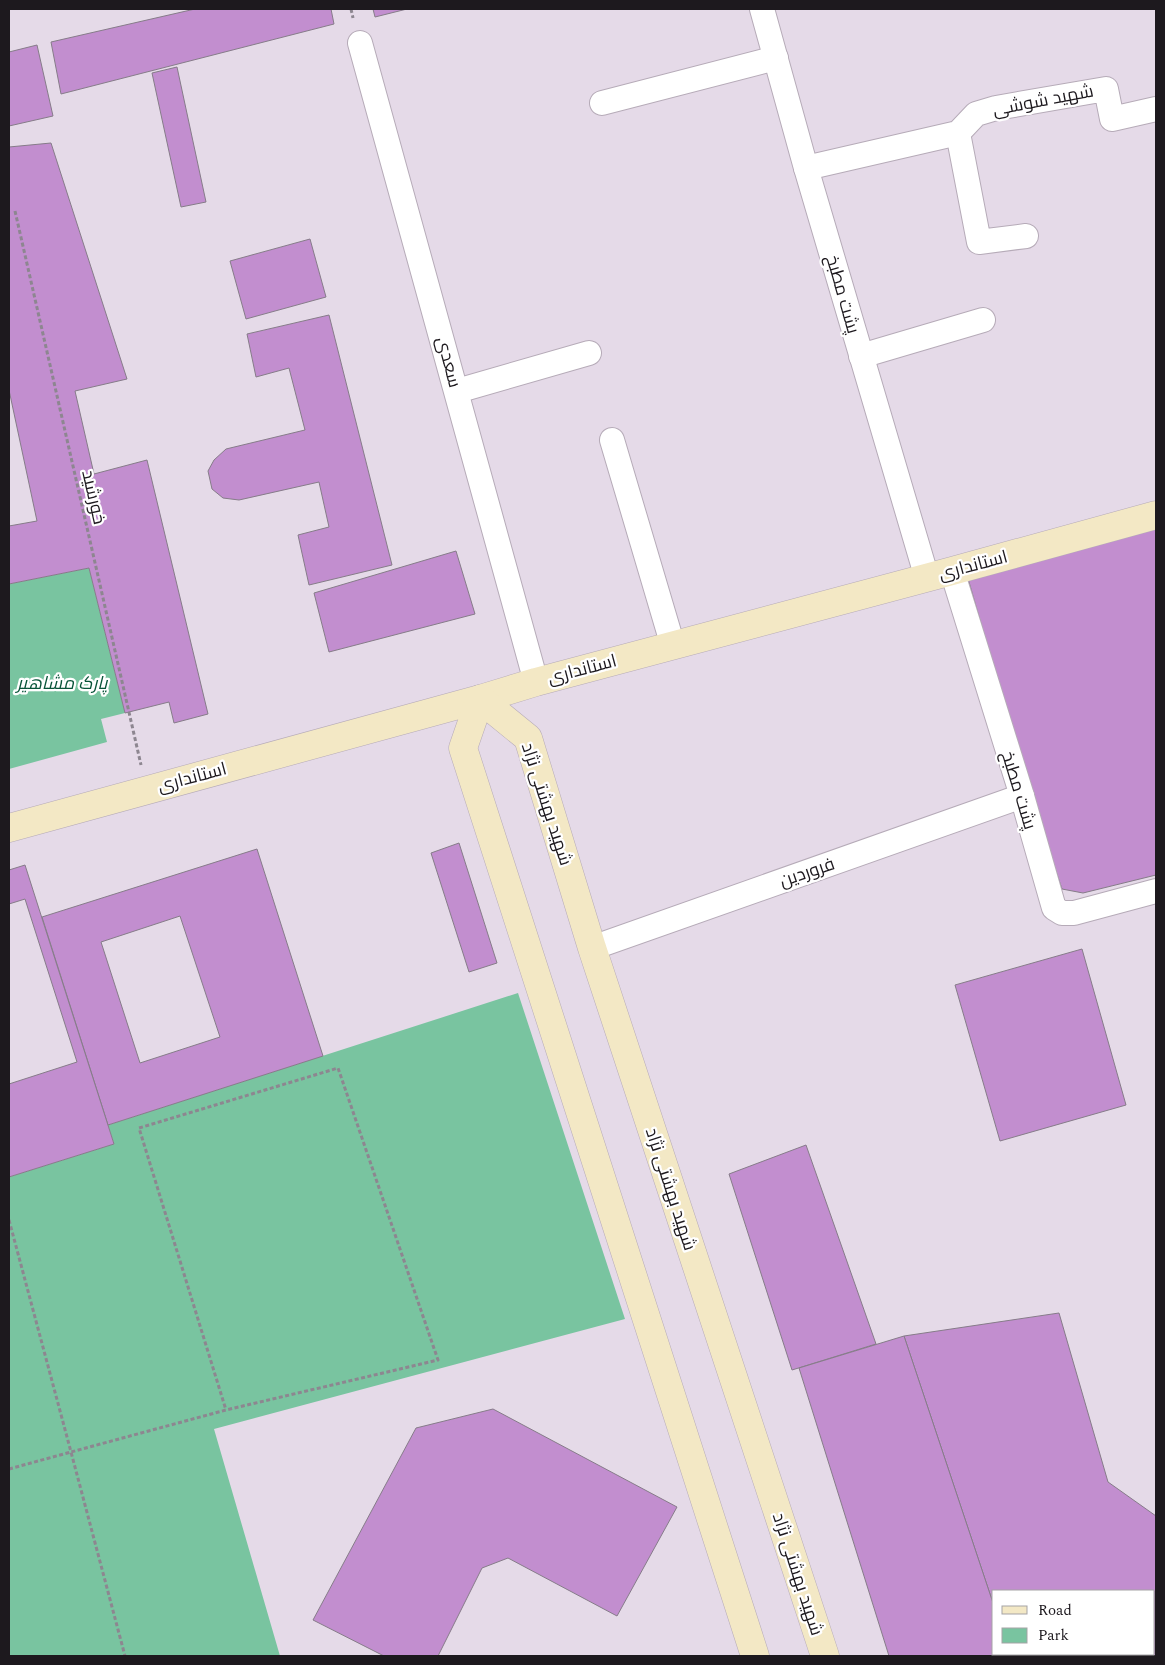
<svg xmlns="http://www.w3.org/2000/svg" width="1165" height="1665" font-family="Spectral,Cairo,serif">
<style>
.green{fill:#79c4a0}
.building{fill:#c28ecf;stroke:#867c89;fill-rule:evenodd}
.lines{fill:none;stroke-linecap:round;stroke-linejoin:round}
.street-casing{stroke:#b6abb8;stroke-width:26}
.secondary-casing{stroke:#b6abb8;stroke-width:29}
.path{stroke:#8d8690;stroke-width:3;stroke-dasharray:4 2.5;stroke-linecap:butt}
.street{stroke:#fff;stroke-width:24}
.secondary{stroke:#f3e8c5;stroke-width:28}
.labels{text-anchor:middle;stroke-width:4.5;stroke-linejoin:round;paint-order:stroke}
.street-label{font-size:18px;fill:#1d191e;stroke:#fff}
.park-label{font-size:18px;font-style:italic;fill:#085439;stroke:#fff}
</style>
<rect width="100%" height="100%" fill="#e5dae8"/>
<g class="green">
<polygon points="89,568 125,713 101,719 107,742 9,769 9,584"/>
<polygon points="518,993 625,1319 214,1429 280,1656 9,1656 9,1177 114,1144 108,1125"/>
</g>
<g class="building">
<polygon points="195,9 331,9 334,24 61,94 51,42"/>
<polygon points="373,9 407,9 375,17"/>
<polygon points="37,45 53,116 9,126 9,52"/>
<polygon points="177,67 206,202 181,207 152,73"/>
<polygon points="51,143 127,379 75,391 94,474 147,460 208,714 174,723 169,702 125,713 89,568 9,584 9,526 37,521 9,390 9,147"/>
<polygon points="310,239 326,297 246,319 230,261"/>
<polygon points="329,315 392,565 309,585 298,535 329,527 319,482 239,500 223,498 212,489 208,471 214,460 226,449 305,430 289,368 256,377 247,334"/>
<polygon points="1156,526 1156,875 1083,893 1062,889 1030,794 967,575"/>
<polygon points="456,551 475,614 329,652 314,593"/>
<polygon points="459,843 497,963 469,972 431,853"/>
<path d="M 257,849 L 323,1056 L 108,1125 L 42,917 ZM 180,916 L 220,1037 L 140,1063 L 101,942 Z"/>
<polygon points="25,865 114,1144 9,1177 9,1084 77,1062 25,899 9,904 9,870"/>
<polygon points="1082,949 1126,1105 1000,1141 955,985"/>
<polygon points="806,1145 876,1344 792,1370 729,1174"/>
<polygon points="1059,1313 1108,1482 1156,1516 1156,1656 992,1656 994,1651 994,1654 1154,1654 1154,1591 994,1591 994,1606 904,1336"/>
<polygon points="904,1336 994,1606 994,1651 992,1656 889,1656 799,1368"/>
<polygon points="493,1409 677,1507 617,1616 508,1558 482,1568 438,1656 384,1656 313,1620 416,1428"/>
</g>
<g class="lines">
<defs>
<g id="street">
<polyline points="762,9 806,168 927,578"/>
<polyline points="360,43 536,682"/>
<polyline points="602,103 776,58"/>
<polyline points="958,133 979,242 1026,236"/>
<polyline points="806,168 958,133 976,114 996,108 1106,89 1112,119 1156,109"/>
<polyline points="861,356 983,320"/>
<polyline points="457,391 589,353"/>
<polyline points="612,440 673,646"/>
<polyline points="952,571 1022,796 1054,908 1062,913 1074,913 1156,891"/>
<polyline points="592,948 1022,796"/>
</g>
<g id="secondary">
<polyline points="9,828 480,699 536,682 952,571 1156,515"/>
<polyline points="755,1656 463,748 480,699 528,738 592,948 825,1656"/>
</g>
</defs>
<use href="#street" class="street-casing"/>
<use href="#secondary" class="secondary-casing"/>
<g class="path">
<polyline points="351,9 353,18"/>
<polyline points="15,211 141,765"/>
<polyline points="9,1220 71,1452 226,1410 438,1360 338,1068 139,1128 226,1410"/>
<polyline points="9,1469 71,1452 125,1656"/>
</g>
<use href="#street" class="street"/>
<use href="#secondary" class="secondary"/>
</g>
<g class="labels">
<g class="street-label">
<text transform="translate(1043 100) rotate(-11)" y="6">شهید شوشی</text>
<text transform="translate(843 294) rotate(74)" y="6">پشت مطبخ</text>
<text transform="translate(449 362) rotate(75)" y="6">سعدی</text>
<text transform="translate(94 497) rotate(77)" y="6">خورشید</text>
<text transform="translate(973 565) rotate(-15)" y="6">استانداری</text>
<text transform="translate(582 669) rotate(-15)" y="6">استانداری</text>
<text transform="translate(192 777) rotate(-15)" y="6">استانداری</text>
<text transform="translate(1019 790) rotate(73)" y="6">پشت مطبخ</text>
<text transform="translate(547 804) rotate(72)" y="6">شهید بهشتی نژاد</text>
<text transform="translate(807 872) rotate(-19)" y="6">فروردین</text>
<text transform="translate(671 1189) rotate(72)" y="6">شهید بهشتی نژاد</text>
<text transform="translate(798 1574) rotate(72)" y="6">شهید بهشتی نژاد</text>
</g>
<g class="park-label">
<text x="62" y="689">پارک مشاهیر</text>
</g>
</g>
<rect width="1165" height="1665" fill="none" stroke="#1d191e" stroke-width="20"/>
<rect x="992" y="1590" width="162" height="65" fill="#ffffff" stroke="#a5a3a5"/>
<rect x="1002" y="1606" width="25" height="8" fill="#f3e8c5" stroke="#a5a3a5"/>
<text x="1038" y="1615" font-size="15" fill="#1d191e">Road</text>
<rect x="1002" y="1628" width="25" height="15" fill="#79c4a0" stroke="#a5a3a5"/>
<text x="1038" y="1640" font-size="15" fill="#1d191e">Park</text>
</svg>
